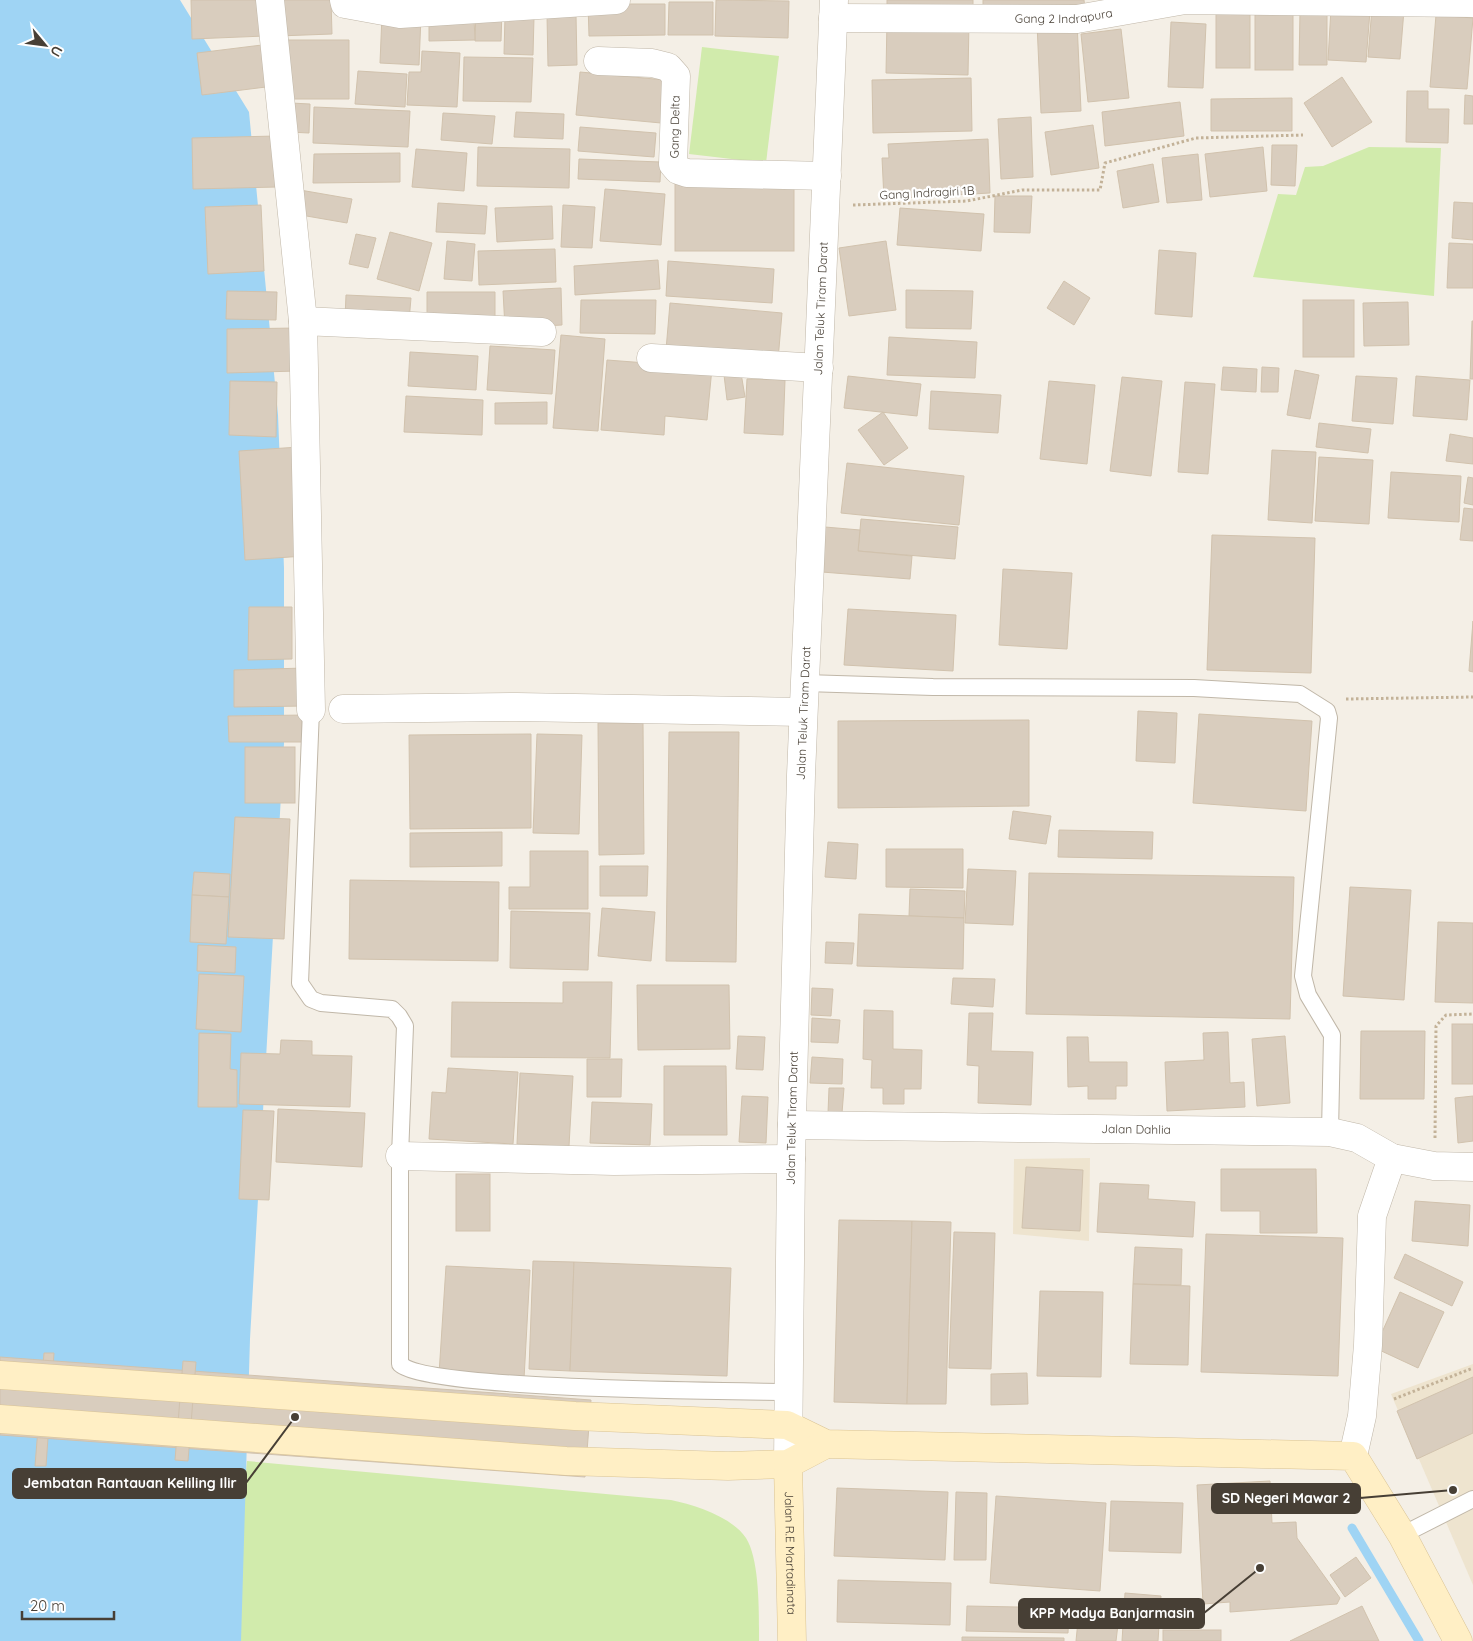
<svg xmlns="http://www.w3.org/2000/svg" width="1473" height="1641" font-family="Quicksand,sans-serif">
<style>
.education{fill:#eee4cf}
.green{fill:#d1ebac}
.water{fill:#9fd4f4}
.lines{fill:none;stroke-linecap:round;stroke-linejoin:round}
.stream{stroke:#9fd4f4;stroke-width:9}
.building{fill:#d9cdbe;stroke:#d1c2ad}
.service-casing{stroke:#c0b7a8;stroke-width:18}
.minor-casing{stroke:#c0b7a8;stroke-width:29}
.tertiary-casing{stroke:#c0b7a8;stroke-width:29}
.secondary-casing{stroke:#dac495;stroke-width:29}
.path{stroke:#c3b298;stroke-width:3;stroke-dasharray:2.5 2.5;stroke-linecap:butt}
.service{stroke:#fff;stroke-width:16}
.minor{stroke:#fff;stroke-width:28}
.tertiary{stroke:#fff;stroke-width:28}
.secondary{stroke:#ffefc5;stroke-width:28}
.labels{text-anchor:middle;stroke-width:4.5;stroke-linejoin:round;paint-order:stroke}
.street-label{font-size:12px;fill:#473f35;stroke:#fff}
.leader{fill:none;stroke:#473f35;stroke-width:2}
.callout-dot{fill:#473f35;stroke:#fff;stroke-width:2}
.callout{fill:#473f35;stroke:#473f35;stroke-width:2}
.callout-label{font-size:14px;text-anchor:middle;font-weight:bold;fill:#fff}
</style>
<rect width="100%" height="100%" fill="#f4efe6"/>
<g class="education">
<polygon points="1090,1158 1089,1241 1013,1234 1014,1159"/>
<polygon points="1473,1364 1473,1585 1391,1394"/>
</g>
<g class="green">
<polygon points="702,47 779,56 766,163 689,154"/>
<polygon points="1369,147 1441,148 1434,296 1253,277 1278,194 1296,195 1305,167 1323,166"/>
<path d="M 247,1461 L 671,1500 C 695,1505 732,1517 746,1538 C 760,1560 759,1614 759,1641 L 230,1641 L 229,1629 Z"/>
</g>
<polygon class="water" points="0,0 180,0 249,112 278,415 284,568 284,743 250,1339 241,1641 0,1641"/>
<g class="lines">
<polyline class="stream" points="1352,1528 1419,1641"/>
</g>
<g class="building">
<polygon points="191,0 264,0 265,36 192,39"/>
<polygon points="277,0 331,0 332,34 278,36"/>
<polygon points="716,0 789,1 788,38 715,36"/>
<rect x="887" y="0" width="86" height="10"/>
<polygon points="983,0 1084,0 1085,9 983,15"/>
<polygon points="669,2 713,2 713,35 668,35"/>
<polygon points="588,4 665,4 665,35 589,36"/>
<polygon points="1372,8 1404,10 1400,59 1368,57"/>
<polygon points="1331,9 1370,11 1366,62 1328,60"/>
<polygon points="476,10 502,10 501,41 475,41"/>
<rect x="1255" y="10" width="38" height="60"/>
<polygon points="1300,12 1327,12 1327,65 1299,65"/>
<rect x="1216" y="14" width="34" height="54"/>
<polygon points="382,15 421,16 419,65 380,63"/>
<polygon points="547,15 576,15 577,65 548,66"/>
<polygon points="1436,15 1473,18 1467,89 1430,87"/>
<polygon points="505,16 534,17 533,55 504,54"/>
<polygon points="474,18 475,40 429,41 429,20"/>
<polygon points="887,20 969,22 968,75 886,73"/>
<polygon points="1077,22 1081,111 1041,113 1037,24"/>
<polygon points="1171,22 1206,24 1203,88 1168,87"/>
<polygon points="1121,29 1129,98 1088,102 1081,34"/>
<polygon points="285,40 349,40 349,99 284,99"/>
<polygon points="270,44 274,86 202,95 197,53"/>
<polygon points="422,51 460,53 457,107 407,105 409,72 421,72"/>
<polygon points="464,57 533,58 531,102 463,101"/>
<polygon points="358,71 407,74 405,107 355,104"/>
<polygon points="580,72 665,80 661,123 576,115"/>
<polygon points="1342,77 1372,122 1332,147 1304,103"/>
<polygon points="971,78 972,131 873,133 872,80"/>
<polygon points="1407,91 1428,91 1428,109 1449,109 1448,143 1406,142"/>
<polygon points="1465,95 1473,96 1473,124 1464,124"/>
<polygon points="1292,98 1292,131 1211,131 1211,99"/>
<polygon points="1180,102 1184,136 1105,146 1102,112"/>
<polygon points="291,103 310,104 309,133 289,132"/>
<polygon points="314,107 410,111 408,147 313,143"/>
<polygon points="516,112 564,114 563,139 514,137"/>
<polygon points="443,113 495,116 492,144 441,140"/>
<polygon points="1031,117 1033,177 1001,179 998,119"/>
<polygon points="1093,125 1099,168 1051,175 1045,132"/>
<polygon points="580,127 656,133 654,157 578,151"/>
<polygon points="276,136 277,187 193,189 192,138"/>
<polygon points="988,139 990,193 884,199 882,158 889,158 888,144"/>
<polygon points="1272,145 1297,145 1295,186 1271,185"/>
<polygon points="478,147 570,149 569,188 477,186"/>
<polygon points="1263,147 1267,191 1210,197 1205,154"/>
<polygon points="416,149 467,153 464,191 412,187"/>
<polygon points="400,153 400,182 313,183 314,154"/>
<polygon points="1198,154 1202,200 1167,203 1162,158"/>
<polygon points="579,159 661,162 660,182 578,179"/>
<polygon points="1153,164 1159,202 1123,208 1117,171"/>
<rect x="675" y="183" width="119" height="68"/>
<polygon points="605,189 665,194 661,245 600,241"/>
<polygon points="300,190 352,199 347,223 295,214"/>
<polygon points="995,196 1032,196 1030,233 994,232"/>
<polygon points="1454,202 1473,203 1473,240 1452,238"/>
<polygon points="438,203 487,206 485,234 436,232"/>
<polygon points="261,205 264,271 208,274 205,207"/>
<polygon points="563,205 595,207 592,248 561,247"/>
<polygon points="552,206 553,239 497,242 495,208"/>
<polygon points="900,208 984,214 981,251 897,245"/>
<polygon points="390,232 432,243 419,291 377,279"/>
<polygon points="356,234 376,238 368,268 349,264"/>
<polygon points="447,241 475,244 472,281 444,279"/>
<polygon points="886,241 896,310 849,316 839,248"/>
<polygon points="1449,243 1473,244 1473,288 1447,288"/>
<polygon points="555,249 556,282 479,285 478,251"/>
<polygon points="1159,250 1196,253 1192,317 1155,314"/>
<polygon points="658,260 660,289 575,295 574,266"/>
<polygon points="668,261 774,269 772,303 666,296"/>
<polygon points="1064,281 1090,298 1074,325 1047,308"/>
<polygon points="561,288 562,325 505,328 503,291"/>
<polygon points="906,290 973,291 971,329 906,328"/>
<polygon points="227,291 277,292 276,320 226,319"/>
<polygon points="427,292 495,292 495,322 427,323"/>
<polygon points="346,295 411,298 409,321 345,318"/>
<polygon points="581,300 656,300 655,334 580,333"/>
<rect x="1303" y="300" width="51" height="57"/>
<polygon points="1408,302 1409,345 1364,346 1363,303"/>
<polygon points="670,303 782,313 778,360 666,350"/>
<polygon points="1472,321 1473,321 1473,379 1470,379"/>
<polygon points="297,328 297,371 227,373 227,329"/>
<polygon points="561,335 605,339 598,431 553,428"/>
<polygon points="889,337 977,342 975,378 887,375"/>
<polygon points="490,346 555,350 552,394 487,390"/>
<polygon points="410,352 478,356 476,390 408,386"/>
<polygon points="607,360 712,368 707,420 665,416 664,435 601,430"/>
<polygon points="1223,367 1257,369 1256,392 1221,390"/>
<polygon points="1262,367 1279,368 1278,392 1261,392"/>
<polygon points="1295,370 1319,375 1310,419 1287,415"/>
<polygon points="741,373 745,397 727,400 724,375"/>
<polygon points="848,376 921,384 917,416 844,408"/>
<polygon points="1356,376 1397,378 1393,424 1352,421"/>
<polygon points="1416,376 1470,380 1467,420 1413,416"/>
<polygon points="1122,377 1162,381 1151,476 1110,471"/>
<polygon points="747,379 785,380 783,435 744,433"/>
<polygon points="230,381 277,382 276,437 229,435"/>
<polygon points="1049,381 1095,385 1087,464 1040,459"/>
<polygon points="1185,382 1215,384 1208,474 1178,472"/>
<polygon points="931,391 1001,395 998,433 929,429"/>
<polygon points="406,396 483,400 482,435 404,432"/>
<polygon points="547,402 547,424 495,424 495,403"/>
<polygon points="883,412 908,448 884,465 858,430"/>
<polygon points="1319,423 1371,429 1368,453 1316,447"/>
<polygon points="1450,434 1473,438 1473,464 1446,461"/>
<polygon points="299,447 305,556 245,560 239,451"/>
<polygon points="1272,450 1316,452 1312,523 1268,520"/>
<polygon points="1319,457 1373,460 1369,524 1315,521"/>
<polygon points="847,463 964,476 959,525 841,513"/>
<polygon points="1391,472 1461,476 1459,522 1388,518"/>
<polygon points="1468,477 1473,478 1473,505 1464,503"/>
<polygon points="1464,508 1473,509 1473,541 1460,540"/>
<polygon points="861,519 958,527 955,559 858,551"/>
<polygon points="825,527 860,530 858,551 912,556 910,579 822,572"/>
<polygon points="1212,535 1315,538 1311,673 1207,670"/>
<polygon points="1003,569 1072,573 1067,649 999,645"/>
<polygon points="249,607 292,607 292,659 248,660"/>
<polygon points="848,609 956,615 953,671 844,665"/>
<polygon points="1473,621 1473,672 1469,671"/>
<polygon points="305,668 306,706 234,707 234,670"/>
<polygon points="1138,711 1177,713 1175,763 1136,761"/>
<polygon points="1199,714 1312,721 1306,811 1193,803"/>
<polygon points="307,715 307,742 229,742 228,716"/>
<polygon points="1029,720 1029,806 838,808 838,721"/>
<polygon points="598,723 643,723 644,854 599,855"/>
<polygon points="669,732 739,732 736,962 666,961"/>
<polygon points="531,734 531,828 410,829 409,735"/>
<polygon points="537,734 582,735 579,834 533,833"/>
<rect x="245" y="747" width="50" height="56"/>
<polygon points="1013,811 1051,816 1046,844 1009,839"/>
<polygon points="235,817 290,819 284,939 228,937"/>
<polygon points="1059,830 1153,832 1152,859 1058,857"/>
<polygon points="502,832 502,866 410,867 410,833"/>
<polygon points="828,842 858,844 856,879 825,877"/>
<polygon points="886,849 963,849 963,888 886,887"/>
<polygon points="530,851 588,851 588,909 509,909 509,887 530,887"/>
<polygon points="600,866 648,866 647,896 600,896"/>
<polygon points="968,869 1016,871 1013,925 965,923"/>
<polygon points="194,872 230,874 229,897 192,895"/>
<polygon points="1029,873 1294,877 1290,1019 1026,1014"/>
<polygon points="350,880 499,882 498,961 349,959"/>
<polygon points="1350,887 1411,890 1404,1000 1343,996"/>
<polygon points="910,889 965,891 964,918 909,916"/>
<polygon points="192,895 229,897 226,944 190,942"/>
<polygon points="602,908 655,912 651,961 598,956"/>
<polygon points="511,911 590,913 588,970 510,968"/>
<polygon points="859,914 964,918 963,969 857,966"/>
<polygon points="1438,922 1473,923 1473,1003 1435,1002"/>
<polygon points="826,942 854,943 852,964 825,963"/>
<polygon points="198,945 236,947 235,973 197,971"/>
<polygon points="199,974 244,976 241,1032 196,1029"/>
<polygon points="953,978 995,979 993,1007 951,1004"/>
<polygon points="563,982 612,982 610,1058 451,1057 452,1002 563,1003"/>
<polygon points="637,985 729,985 730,1049 638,1050"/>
<polygon points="812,988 833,989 831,1016 811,1015"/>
<polygon points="864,1010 893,1011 893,1049 922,1050 921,1089 904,1089 904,1104 883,1104 883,1088 871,1088 872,1060 863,1059"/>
<polygon points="969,1013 993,1013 991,1051 1033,1052 1031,1105 978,1103 979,1066 967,1065"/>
<polygon points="812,1018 840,1020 838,1043 811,1042"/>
<rect x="1452" y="1024" width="21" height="60"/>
<polygon points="1361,1031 1425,1031 1424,1099 1360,1099"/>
<polygon points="1228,1032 1230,1083 1244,1082 1245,1107 1167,1111 1165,1062 1204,1060 1203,1033"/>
<polygon points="199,1033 231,1034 230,1069 237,1070 237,1107 198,1107"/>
<polygon points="738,1036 765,1037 763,1070 736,1069"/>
<polygon points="1285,1036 1290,1103 1257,1106 1252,1039"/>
<polygon points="1067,1037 1088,1037 1089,1062 1127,1062 1127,1086 1116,1086 1116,1099 1088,1099 1088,1086 1068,1087"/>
<polygon points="281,1040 312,1041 312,1055 352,1056 350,1107 239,1104 241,1053 280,1054"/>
<polygon points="812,1057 843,1059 842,1084 810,1083"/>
<polygon points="587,1059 622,1059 621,1097 587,1097"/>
<polygon points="664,1066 726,1066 727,1135 664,1135"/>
<polygon points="448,1068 518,1072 513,1144 429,1139 432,1092 446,1093"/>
<polygon points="520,1073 573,1076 569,1146 517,1144"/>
<polygon points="829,1088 844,1088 842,1113 828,1113"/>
<polygon points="742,1096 768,1097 766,1143 739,1142"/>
<polygon points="1473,1096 1473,1141 1458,1143 1455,1098"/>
<polygon points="592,1102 652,1104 650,1145 590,1143"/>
<polygon points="278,1109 365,1113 362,1167 276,1162"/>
<polygon points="243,1110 274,1111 269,1200 239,1199"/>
<polygon points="1026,1167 1083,1170 1080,1231 1022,1228"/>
<polygon points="1221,1169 1316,1169 1317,1233 1260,1233 1260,1211 1221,1211"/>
<rect x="456" y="1174" width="34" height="57"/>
<polygon points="1100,1183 1149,1185 1148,1199 1195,1202 1193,1237 1097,1232"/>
<polygon points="1415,1201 1470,1205 1468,1246 1412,1241"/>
<polygon points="839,1220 912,1221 907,1404 834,1402"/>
<polygon points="912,1221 951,1222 946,1404 907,1404"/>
<polygon points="954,1232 995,1233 991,1369 949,1368"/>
<polygon points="1206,1234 1343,1238 1338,1376 1201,1372"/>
<polygon points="1135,1247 1182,1249 1181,1285 1133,1284"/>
<polygon points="1405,1254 1463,1282 1452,1306 1394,1278"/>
<polygon points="533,1261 574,1262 570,1371 529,1369"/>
<polygon points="574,1262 731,1268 727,1376 570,1371"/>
<polygon points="446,1266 530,1270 524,1379 439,1374"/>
<polygon points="1133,1284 1190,1286 1188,1365 1130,1364"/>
<polygon points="1040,1291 1103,1292 1101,1377 1037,1376"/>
<polygon points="1400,1292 1444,1312 1418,1368 1375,1348"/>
<polygon points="44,1353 54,1353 46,1466 35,1466"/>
<polygon points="0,1357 591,1400 585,1477 0,1435"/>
<polygon points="183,1361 196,1362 188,1461 175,1460"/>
<polygon points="1027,1373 1028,1404 991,1405 991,1374"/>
<polygon points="1473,1377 1473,1433 1417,1459 1397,1411"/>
<polygon points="1270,1481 1272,1523 1296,1522 1297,1538 1340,1598 1337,1604 1230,1612 1230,1602 1203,1604 1197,1485"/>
<polygon points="837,1488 948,1492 945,1560 834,1556"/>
<polygon points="956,1492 987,1493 986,1560 954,1560"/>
<polygon points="996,1496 1106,1503 1100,1591 990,1583"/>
<polygon points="1111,1501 1183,1503 1181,1553 1109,1551"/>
<polygon points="1356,1557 1371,1578 1345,1597 1330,1575"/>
<polygon points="838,1580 951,1583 950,1625 837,1622"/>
<polygon points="1125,1593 1161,1596 1158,1641 1122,1641"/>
<polygon points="967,1606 1069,1608 1068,1633 966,1631"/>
<polygon points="1362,1606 1379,1641 1290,1641"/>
<polygon points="1079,1611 1119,1616 1116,1641 1076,1641"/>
<rect x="1163" y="1630" width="58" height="11"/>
<polygon points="962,1637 1064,1638 1064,1641 962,1641"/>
</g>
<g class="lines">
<defs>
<g id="service">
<polyline points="805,683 933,687 1194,688 1300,694 1327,711 1329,718 1303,976 1308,995 1332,1035 1330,1132"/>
<path d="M 311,710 L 300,983 L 311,999 L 321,1003 L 392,1009 L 399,1016 L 405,1026 L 400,1156 L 400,1364 C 427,1390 733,1391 788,1392"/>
<polyline points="1402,1535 1473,1499"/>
</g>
<g id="minor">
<polyline points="270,0 303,321 311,710"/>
<polyline points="344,0 345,4 400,14 616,0"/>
<path id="s1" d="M 833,18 L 1077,19 L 1185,0 L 1473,3"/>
<polyline points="598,61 652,63 668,67 676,76 673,164 678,170 687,173 827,176"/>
<polyline points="303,321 542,332"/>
<polyline points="651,358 819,368"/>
<polyline points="343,709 517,707 803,712"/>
<polyline points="400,1156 614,1161 791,1159"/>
</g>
<g id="tertiary">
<path id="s2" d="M 792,1125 L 1330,1132 L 1357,1138 L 1392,1158 L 1434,1166 L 1473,1167"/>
<polyline points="1353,1456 1362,1416 1368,1345 1372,1216 1392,1158"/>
<path id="s3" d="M 788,1464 L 791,1159 L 801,775 L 834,0"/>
</g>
<g id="secondary">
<polyline points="0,1375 575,1416 787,1425 826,1444 1353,1456 1402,1535 1458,1641"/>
<polyline points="0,1419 566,1461 728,1466 788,1464 826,1444"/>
<path id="s4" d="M 788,1464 L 792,1641"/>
</g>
</defs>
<use href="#service" class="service-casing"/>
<use href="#minor" class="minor-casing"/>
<use href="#tertiary" class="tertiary-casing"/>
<use href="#secondary" class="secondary-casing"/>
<g class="path">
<polyline points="853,205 967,201 1022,190 1100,190 1105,163 1196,138 1303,135"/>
<polyline points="1346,699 1473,697"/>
<polyline points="1435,1138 1436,1026 1446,1015 1473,1014"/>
<polyline points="1394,1399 1473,1368"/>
</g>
<use href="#service" class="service"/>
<use href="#minor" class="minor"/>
<use href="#tertiary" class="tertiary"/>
<use href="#secondary" class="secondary"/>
</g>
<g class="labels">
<g class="street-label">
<text dy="4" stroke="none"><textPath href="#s1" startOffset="231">Gang 2 Indrapura</textPath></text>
<text transform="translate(675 127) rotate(-89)" y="4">Gang Delta</text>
<text transform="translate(927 193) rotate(-3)" y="4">Gang Indragiri 1B</text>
<text dy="4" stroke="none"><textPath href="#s3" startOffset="1156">Jalan Teluk Tiram Darat</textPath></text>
<text dy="4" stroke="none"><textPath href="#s3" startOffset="751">Jalan Teluk Tiram Darat</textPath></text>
<text dy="4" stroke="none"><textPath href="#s3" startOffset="346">Jalan Teluk Tiram Darat</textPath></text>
<text dy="4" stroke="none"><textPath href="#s2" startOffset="344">Jalan Dahlia</textPath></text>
<text dy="4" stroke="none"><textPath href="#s4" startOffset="89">Jalan R.E Martadinata</textPath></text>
</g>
</g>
<path class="leader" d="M295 1417L246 1483M1453 1490L1360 1498M1260 1568L1204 1613"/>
<g class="callout-dot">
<circle cx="295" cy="1417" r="5"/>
<circle cx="1453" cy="1490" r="5"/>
<circle cx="1260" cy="1568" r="5"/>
</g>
<g class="callout">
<rect x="13" y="1469" width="233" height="29" rx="5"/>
<rect x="1212" y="1484" width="148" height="29" rx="5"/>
<rect x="1019" y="1599" width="185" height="29" rx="5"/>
</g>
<g class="callout-label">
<text x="130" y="1488">Jembatan Rantauan Keliling Ilir</text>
<text x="1286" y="1503">SD Negeri Mawar 2</text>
<text x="1112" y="1618">KPP Madya Banjarmasin</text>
</g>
<g transform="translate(45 45) rotate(119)" stroke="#ffffff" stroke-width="4" paint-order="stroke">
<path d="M0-4L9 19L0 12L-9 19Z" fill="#473f35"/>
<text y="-8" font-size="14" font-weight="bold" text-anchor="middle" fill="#473f35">U</text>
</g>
<path d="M22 1611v8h92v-8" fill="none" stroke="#473f35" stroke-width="2.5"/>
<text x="30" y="1611" font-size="15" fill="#473f35" stroke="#ffffff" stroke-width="4" paint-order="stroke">20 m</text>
</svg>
